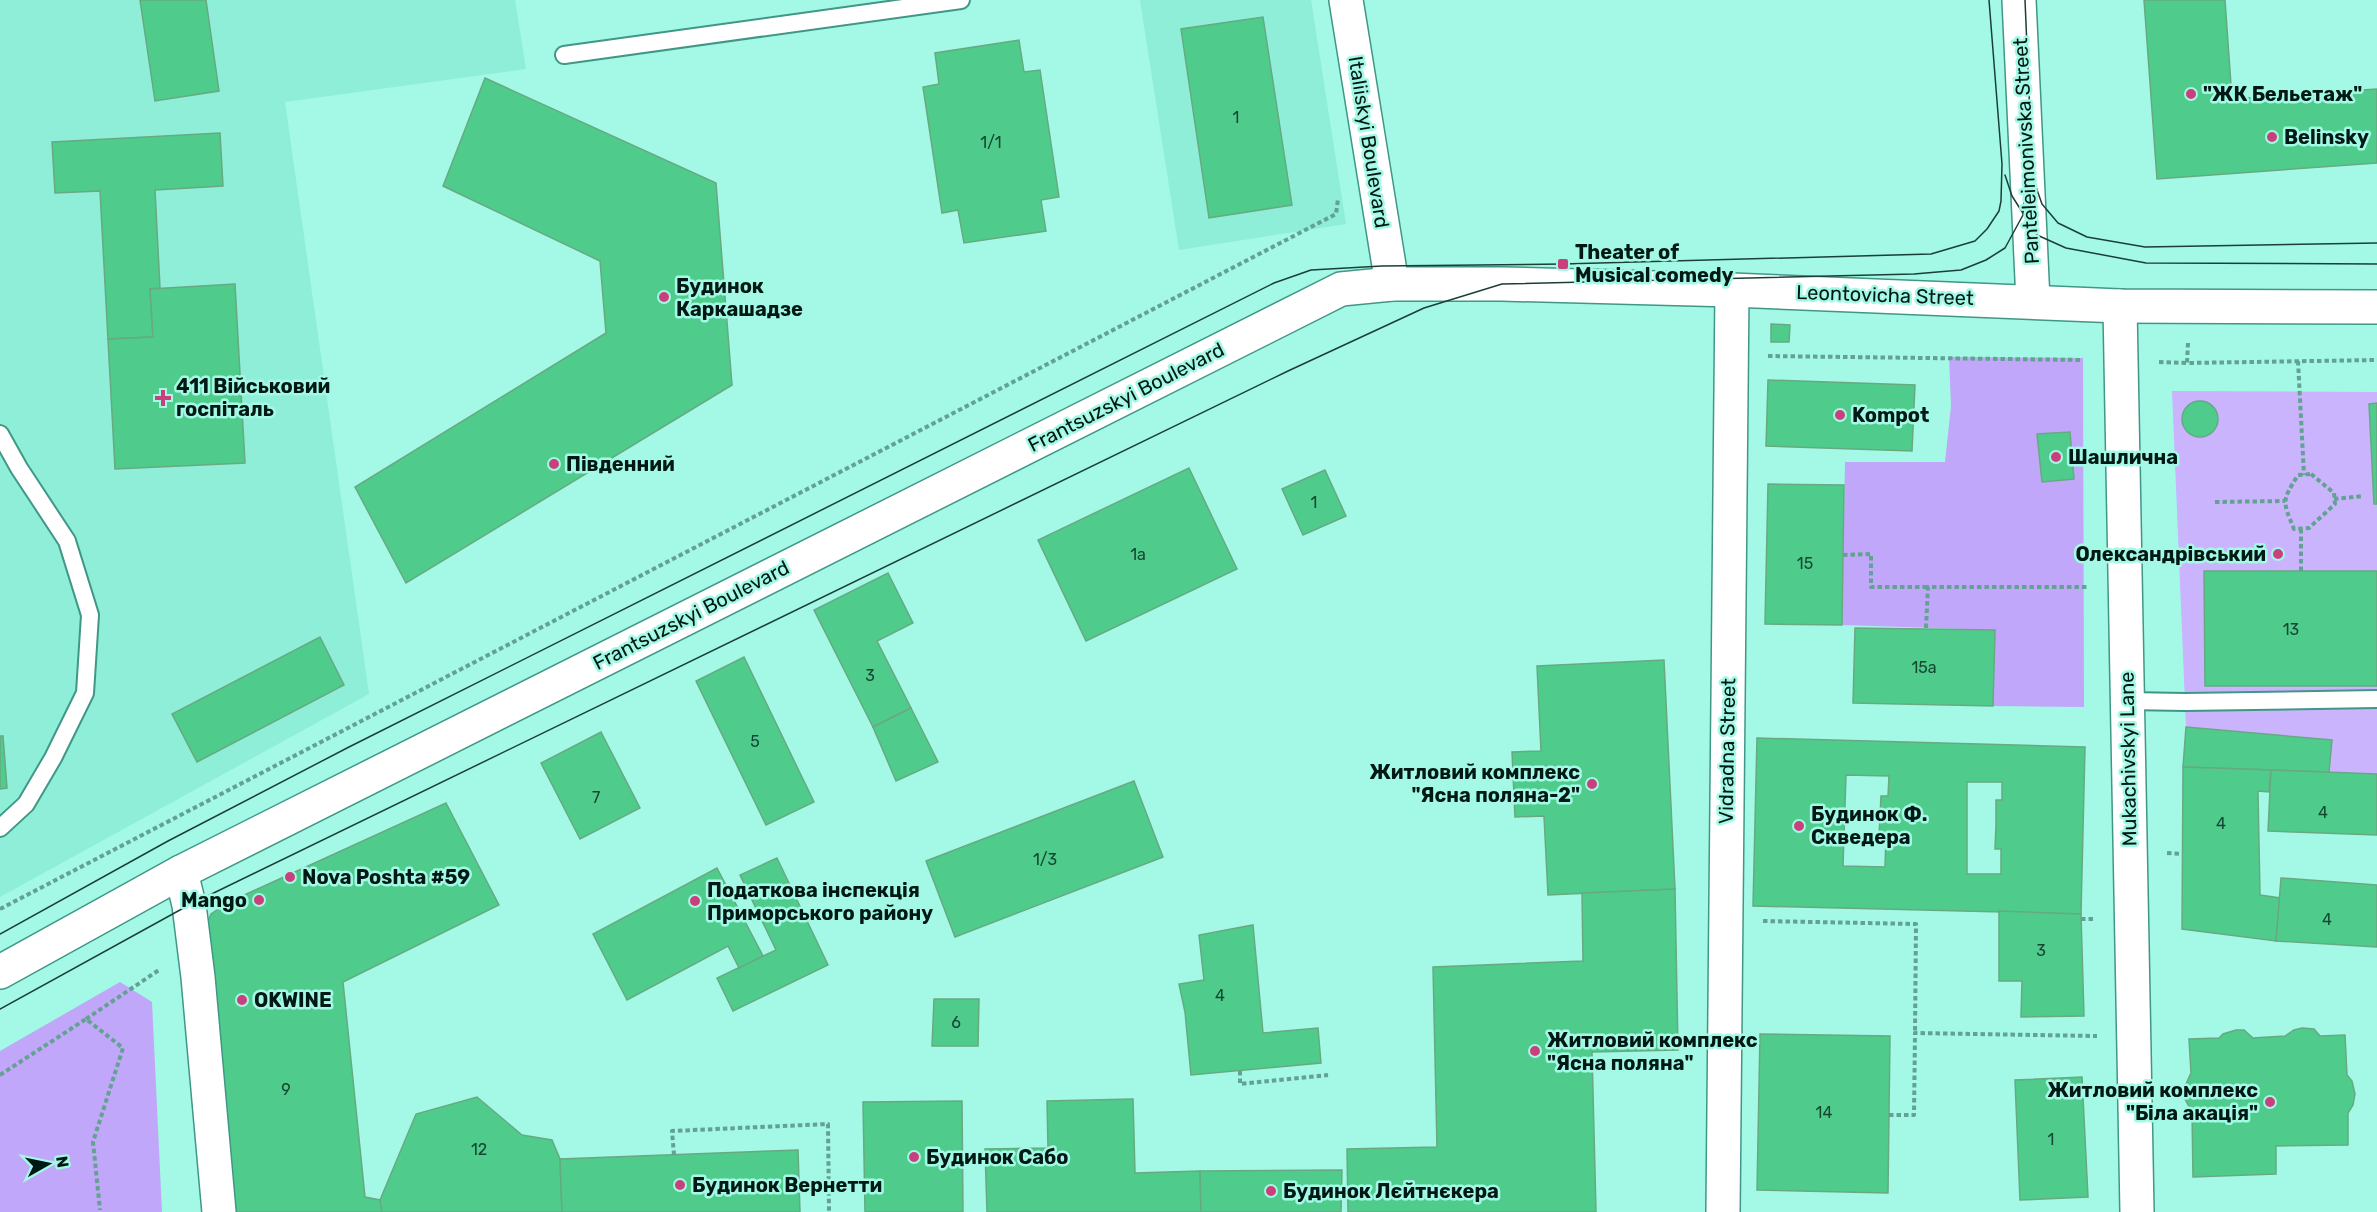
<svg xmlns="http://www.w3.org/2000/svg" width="2377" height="1212" font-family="Rubik,sans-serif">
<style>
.built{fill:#8eeed8}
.green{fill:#cab4fd}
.forest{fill:#c0a7f9}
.building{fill:#4fcc8c;stroke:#67a983;stroke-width:1.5;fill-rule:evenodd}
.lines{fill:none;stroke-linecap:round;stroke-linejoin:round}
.service-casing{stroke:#419786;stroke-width:20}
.minor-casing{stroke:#419786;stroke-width:36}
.tertiary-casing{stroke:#419786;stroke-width:36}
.secondary-casing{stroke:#419786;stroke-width:36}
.path{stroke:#63a193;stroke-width:4;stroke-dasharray:4.5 3;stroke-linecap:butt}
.service{stroke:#fff;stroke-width:16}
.minor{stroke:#fff;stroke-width:33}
.tertiary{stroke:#fff;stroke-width:33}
.secondary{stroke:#fff;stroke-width:33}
.tram{stroke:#1b3f37;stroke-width:1.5}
.poi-dot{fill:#c9407c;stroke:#a3f9e5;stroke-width:2}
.labels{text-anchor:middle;stroke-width:5;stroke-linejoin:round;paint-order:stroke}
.number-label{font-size:16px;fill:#144632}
.poi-label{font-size:20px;font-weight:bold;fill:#001914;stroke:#a3f9e5;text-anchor:start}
.street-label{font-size:20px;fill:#001914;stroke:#a3f9e5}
</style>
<rect width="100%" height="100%" fill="#a3f9e5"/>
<g class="built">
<polygon points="0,0 515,0 526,69 285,102 369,694 0,897"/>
<polygon points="1140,0 1311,0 1346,224 1179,250"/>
</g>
<polygon class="green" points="2172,391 2377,392 2377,774 2183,767 2186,727"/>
<g class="forest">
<polygon points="1949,357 2083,358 2084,707 1993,706 1994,630 1842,625 1845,462 1945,462 1951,406"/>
<polygon points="120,982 152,1002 162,1212 0,1212 0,1051"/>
</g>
<g class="building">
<polygon points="140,0 206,0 219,91 155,101"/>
<polygon points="2144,0 2225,0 2232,99 2377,89 2377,163 2157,179"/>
<polygon points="1263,17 1292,205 1209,218 1181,29"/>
<polygon points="1019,40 1024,72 1040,70 1059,197 1041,200 1046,231 964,243 958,210 942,213 923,87 939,84 935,53"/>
<polygon points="485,78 716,183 732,385 406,583 355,487 606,333 600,261 443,186"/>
<polygon points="220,133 223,186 155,190 160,288 150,289 153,337 108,339 100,191 55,193 52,142"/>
<polygon points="235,284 245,463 115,469 108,339 153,337 150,289"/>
<polygon points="1771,324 1790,325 1789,342 1771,342"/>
<polygon points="1768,380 1915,385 1912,451 1766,446"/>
<circle cx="2200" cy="419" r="18"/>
<polygon points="2377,403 2377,504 2374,504 2369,404"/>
<polygon points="2070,432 2074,479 2042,482 2037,434"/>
<polygon points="1189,468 1237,569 1086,641 1038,540"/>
<polygon points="1325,470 1346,516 1303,535 1282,489"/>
<polygon points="1768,484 1844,485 1842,625 1765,624"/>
<polygon points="2204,571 2377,571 2377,686 2205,686"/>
<polygon points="888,573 913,623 877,641 911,708 873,727 814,610"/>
<polygon points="1855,628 1995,630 1993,706 1853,703"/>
<polygon points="320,637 344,685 197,762 172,714"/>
<polygon points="744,657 814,802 766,825 696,681"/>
<polygon points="1664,660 1675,889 1548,895 1544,816 1515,817 1512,752 1541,751 1537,666"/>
<polygon points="911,708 938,762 896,781 873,727"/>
<polygon points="2186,727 2332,740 2329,772 2183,767"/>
<polygon points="601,732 640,808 580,839 541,763"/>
<polygon points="0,736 3,736 7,788 0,789"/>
<path d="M 1757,738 L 2085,747 L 2081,914 L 1753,906 ZM 1846,775 L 1889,776 L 1888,796 L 1881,796 L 1879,837 L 1886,837 L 1885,867 L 1843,866 ZM 1967,782 L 2002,782 L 2002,800 L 1996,800 L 1996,825 L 1995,849 L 2001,849 L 2001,874 L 1967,874 Z"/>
<polygon points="2183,767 2271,770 2269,792 2258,791 2260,895 2280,898 2276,941 2182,929"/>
<polygon points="2271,770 2377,774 2377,835 2268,831"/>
<polygon points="1134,781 1163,857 955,937 926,861"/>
<polygon points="446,803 499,905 343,982 365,1197 380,1200 382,1212 232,1212 203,935 211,914 229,902"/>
<polygon points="777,858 828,965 733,1011 717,978 776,950 740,875"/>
<polygon points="717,868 763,956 739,968 728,946 627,1000 593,934"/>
<polygon points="2281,878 2377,885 2377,947 2276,941"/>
<polygon points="1675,889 1678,1050 1592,1052 1596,1212 1348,1212 1347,1149 1437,1147 1433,967 1583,961 1582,893"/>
<polygon points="1999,911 2081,914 2084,1016 2021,1017 2022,981 1999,981"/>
<polygon points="1253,925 1263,1033 1318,1028 1321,1063 1191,1075 1185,1012 1179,984 1204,980 1199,935"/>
<polygon points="934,999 979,999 978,1046 932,1046"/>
<polygon points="2302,1028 2314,1029 2320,1036 2345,1035 2347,1075 2352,1081 2355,1094 2353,1105 2348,1113 2348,1145 2276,1146 2276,1174 2193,1177 2192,1112 2185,1099 2186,1084 2191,1073 2189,1039 2219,1038 2223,1034 2236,1030 2244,1030 2253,1038 2285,1036 2294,1030"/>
<polygon points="1760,1034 1890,1036 1888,1193 1757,1190"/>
<polygon points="2082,1077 2088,1197 2020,1200 2015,1080"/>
<polygon points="477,1097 522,1135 552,1140 560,1159 562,1212 382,1212 380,1200 416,1114"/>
<polygon points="1133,1099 1135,1173 1200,1171 1201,1212 987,1212 985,1149 1048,1148 1047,1101"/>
<polygon points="962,1101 963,1212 865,1212 863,1102"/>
<polygon points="798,1150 800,1212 562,1212 560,1159"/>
<polygon points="1342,1170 1341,1212 1201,1212 1200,1171"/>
</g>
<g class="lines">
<defs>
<g id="service">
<polyline points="564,55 961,0"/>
<polyline points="0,434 19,468 67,541 90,615 85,693 53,758 26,804 0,828"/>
<polyline points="2127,701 2185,702 2377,699"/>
</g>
<g id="minor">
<polyline points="2120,306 2137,1212"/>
<polyline points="181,872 189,905 198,977 219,1212"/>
<polyline points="1723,1212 1732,290"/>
</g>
<g id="tertiary">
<polyline points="2019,0 2033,301"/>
<polyline points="0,972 181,872 1341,289 1392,284"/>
</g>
<polyline id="secondary" points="1346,0 1392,284 1502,284 1732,290 2120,306 2377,307"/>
</defs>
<use href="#service" class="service-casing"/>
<use href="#minor" class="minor-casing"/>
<use href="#tertiary" class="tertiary-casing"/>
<use href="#secondary" class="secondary-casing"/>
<g class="path">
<polyline points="2188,343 2187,363 2377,360"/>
<polyline points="1768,356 2083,360"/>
<polyline points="2298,361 2304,475"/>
<polyline points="2159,362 2187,363"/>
<path d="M 2311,474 L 2334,493 L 2335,504 L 2309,528 L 2294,529 C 2282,500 2282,501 2298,475 Z"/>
<polyline points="2334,499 2363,496"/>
<polyline points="2215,502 2285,501"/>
<polyline points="2301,529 2301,571"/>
<polyline points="1843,555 1871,554 1871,587 1928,587"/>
<polyline points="1926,628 1928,587 2088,587"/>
<polyline points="2167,853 2182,854"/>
<polyline points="0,909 1336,214 1338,199"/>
<polyline points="2081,919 2094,919"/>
<polyline points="1763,921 1916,924 1915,1033"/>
<polyline points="86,1019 159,970"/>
<polyline points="1240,1071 1240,1084 1328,1075"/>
<polyline points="0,1075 86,1019 123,1048 93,1142 100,1210"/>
<polyline points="1889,1115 1914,1115 1915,1033 2097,1036"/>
<polyline points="674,1155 672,1131 828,1124 829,1212"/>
</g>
<use href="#service" class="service"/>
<use href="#minor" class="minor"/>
<use href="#tertiary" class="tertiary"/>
<use href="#secondary" class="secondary"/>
<g class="tram">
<polyline points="2030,170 2042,204 2058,223 2087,237 2145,247 2377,243"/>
<polyline points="2005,175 2012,196 2037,235 2066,248 2146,263 2377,264"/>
<polyline points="0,934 168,841 349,747 1274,283 1311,270 1382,266 1563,264 1931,254 1975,241 1987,229 1999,211 2001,201 2002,164 1989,0"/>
<polyline points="0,1009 189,905 1288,371 1424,308 1502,284 1914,274 1961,270 1986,260 2005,248 2023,215 2030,117 2025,0"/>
</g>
</g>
<g class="poi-dot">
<circle cx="2191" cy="94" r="6"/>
<circle cx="2272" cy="137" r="6"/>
<rect x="1557" y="258" width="12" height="12" rx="3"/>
<circle cx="664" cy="297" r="6"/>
<path d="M160 389h6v6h6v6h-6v6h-6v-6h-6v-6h6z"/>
<circle cx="1840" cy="415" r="6"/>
<circle cx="2056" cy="457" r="6"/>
<circle cx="554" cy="464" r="6"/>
<circle cx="2278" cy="554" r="6"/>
<circle cx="1592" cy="784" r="6"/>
<circle cx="1799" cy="826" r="6"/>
<circle cx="290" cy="877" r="6"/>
<circle cx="259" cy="900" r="6"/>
<circle cx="695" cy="901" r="6"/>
<circle cx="242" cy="1000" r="6"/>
<circle cx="1535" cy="1051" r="6"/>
<circle cx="2270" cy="1102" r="6"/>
<circle cx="914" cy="1157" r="6"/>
<circle cx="680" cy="1185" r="6"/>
<circle cx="1271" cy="1191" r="6"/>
</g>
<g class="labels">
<g class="number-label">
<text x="1236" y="123">1</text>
<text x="991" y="148">1/1</text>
<text x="1314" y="508">1</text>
<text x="1138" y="560">1а</text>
<text x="1805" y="569">15</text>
<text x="2291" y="635">13</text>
<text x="1924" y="673">15а</text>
<text x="870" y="681">3</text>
<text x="755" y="747">5</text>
<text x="596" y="803">7</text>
<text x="2323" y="818">4</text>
<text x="2221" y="829">4</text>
<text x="1045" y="865">1/3</text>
<text x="2327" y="925">4</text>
<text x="2041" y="956">3</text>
<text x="1220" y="1001">4</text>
<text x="956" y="1028">6</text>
<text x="286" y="1095">9</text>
<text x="1824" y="1118">14</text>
<text x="2051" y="1145">1</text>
<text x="479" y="1155">12</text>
</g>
<g class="poi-label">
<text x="2203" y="101">"ЖК Бельетаж"</text>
<text x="2284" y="144">Belinsky</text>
<text x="1575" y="259">Theater of<tspan x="1575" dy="23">Musical comedy</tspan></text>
<text x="676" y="293">Будинок<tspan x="676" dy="23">Каркашадзе</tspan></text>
<text x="176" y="393">411 Військовий<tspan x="176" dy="23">госпіталь</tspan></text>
<text x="1852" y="422">Kompot</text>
<text x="2068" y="464">Шашлична</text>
<text x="566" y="471">Південний</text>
<text x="2266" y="561" text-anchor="end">Олександрівський</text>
<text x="1580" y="779" text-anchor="end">Житловий комплекс<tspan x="1580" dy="23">"Ясна поляна-2"</tspan></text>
<text x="1811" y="821">Будинок Ф.<tspan x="1811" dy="23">Скведера</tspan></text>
<text x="302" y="884">Nova Poshta #59</text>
<text x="707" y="897">Податкова інспекція<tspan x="707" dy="23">Приморського району</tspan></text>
<text x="247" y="907" text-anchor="end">Mango</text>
<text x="254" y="1007">OKWINE</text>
<text x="1547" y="1047">Житловий комплекс<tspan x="1547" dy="23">"Ясна поляна"</tspan></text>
<text x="2258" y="1097" text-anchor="end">Житловий комплекс<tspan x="2258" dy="23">"Біла акація"</tspan></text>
<text x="926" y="1164">Будинок Сабо</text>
<text x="692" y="1192">Будинок Вернетти</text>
<text x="1283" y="1198">Будинок Лєйтнєкера</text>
</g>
<g class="street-label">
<text transform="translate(1369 142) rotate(81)" y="7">Italiiskyi Boulevard</text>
<text transform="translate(2026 151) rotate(-93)" y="7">Panteleimonivska Street</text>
<text transform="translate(1885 295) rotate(2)" y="7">Leontovicha Street</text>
<text transform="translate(1126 397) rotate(-27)" y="7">Frantsuzskyi Boulevard</text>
<text transform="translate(691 615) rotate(-27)" y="7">Frantsuzskyi Boulevard</text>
<text transform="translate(1727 751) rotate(-89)" y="7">Vidradna Street</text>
<text transform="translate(2128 759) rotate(-91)" y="7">Mukachivskyi Lane</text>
</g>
</g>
<g transform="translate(48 1164) rotate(81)" stroke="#a3f9e5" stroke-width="4.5" paint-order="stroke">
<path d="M0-4.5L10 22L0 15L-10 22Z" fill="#001914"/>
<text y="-9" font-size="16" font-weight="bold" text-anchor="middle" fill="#001914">N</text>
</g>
</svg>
